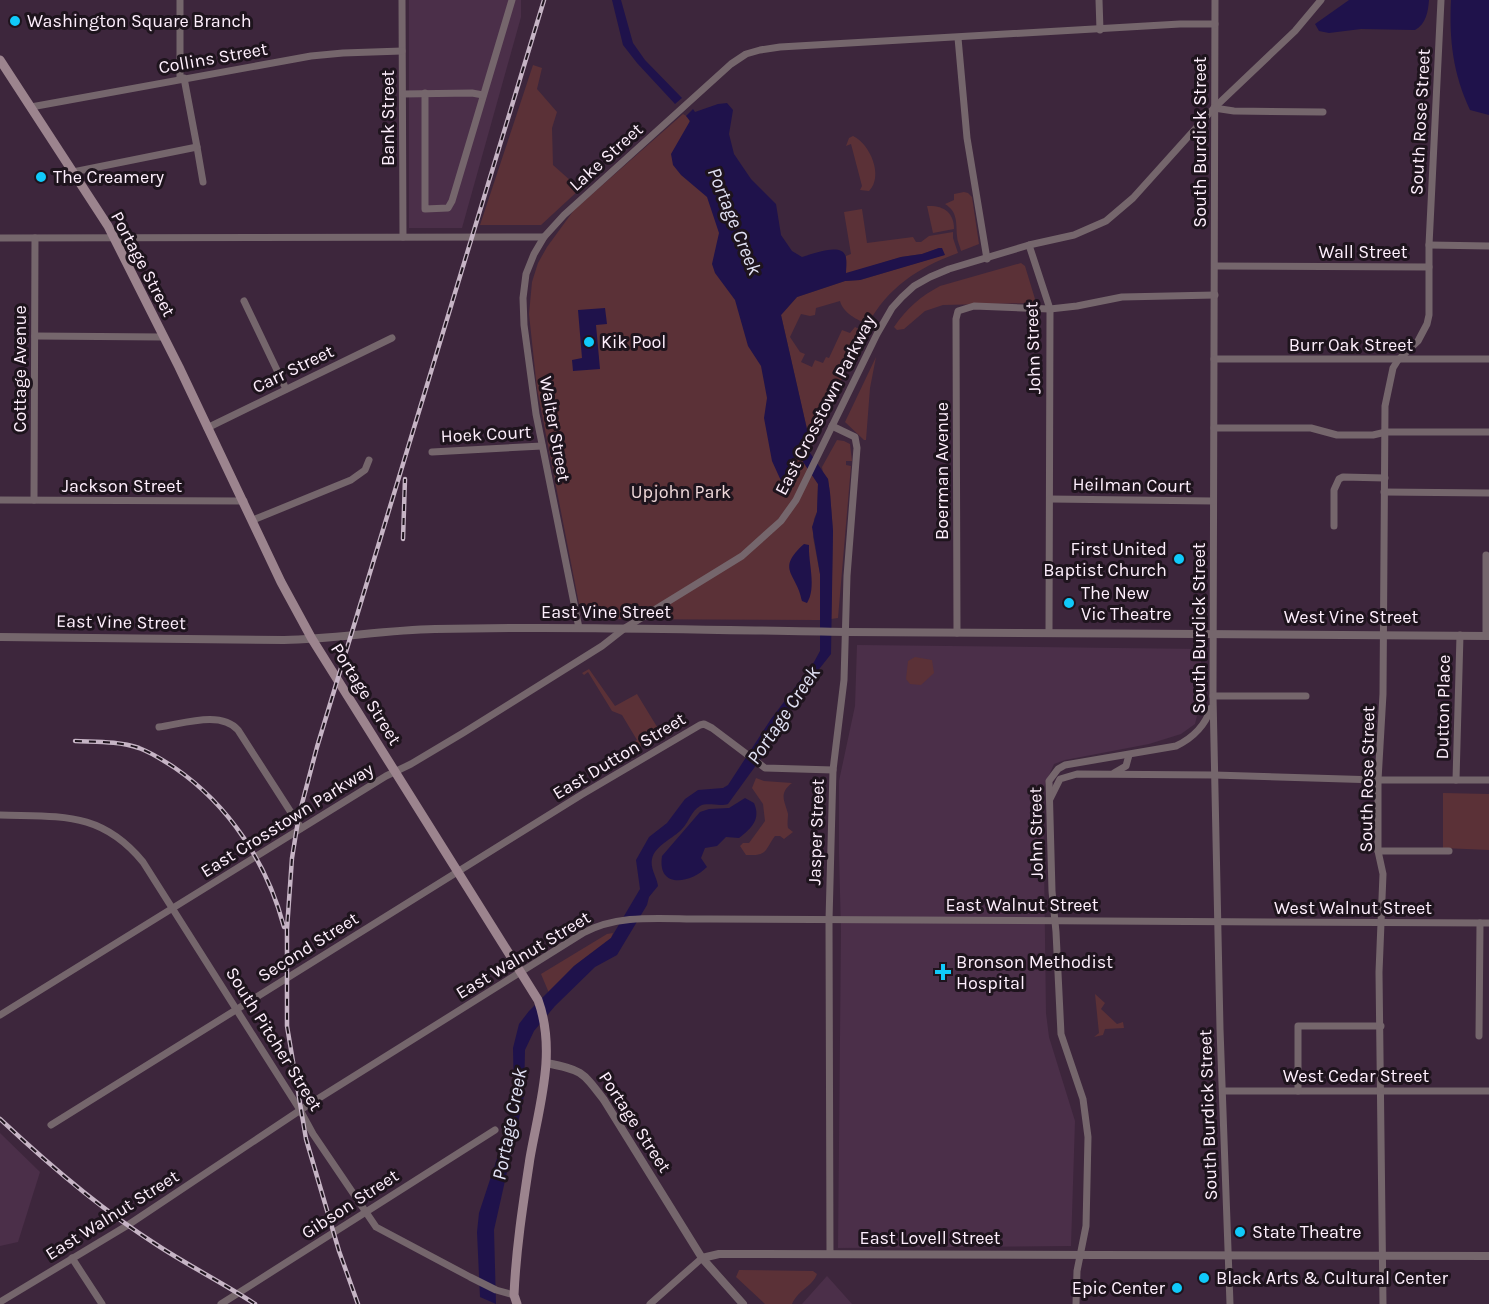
<svg xmlns="http://www.w3.org/2000/svg" width="1489" height="1304" font-family="Karla,sans-serif">
<style>
.built{fill:#4b2f49}
.green{fill:#5b3137}
.water{fill:#1f124b}
.lines{fill:none;stroke-linecap:round;stroke-linejoin:round}
.minor{stroke:#75666c;stroke-width:7}
.tertiary{stroke:#75666c;stroke-width:8}
.secondary{stroke:#9c848e;stroke-width:9}
.rail-casing{stroke:#c6b4c5;stroke-width:4.5}
.rail{stroke:#1e141d;stroke-width:2;stroke-dasharray:7;stroke-linecap:butt}
.poi-dot{fill:#10cafa;stroke:#1e141d;stroke-width:2}
.labels{text-anchor:middle;stroke-width:6;stroke-linejoin:round;paint-order:stroke}
.poi-label{font-size:18px;fill:#feeffd;stroke:#1e141d;text-anchor:start}
.street-label{font-size:18px;fill:#feeffd;stroke:#1e141d}
.park-label{font-size:18px;fill:#f0d9db;stroke:#1e141d}
.water-label{font-size:20px;font-style:italic;fill:#e2e2f5;stroke:#1e141d}
</style>
<rect width="100%" height="100%" fill="#3d263c"/>
<g class="built">
<polygon points="409,0 521,0 521,17 462,228 409,228"/>
<polygon points="857,645 1201,649 1201,700 1195,724 1181,734 1149,744 1065,760 1054,764 1043,789 1046,1013 1049,1037 1075,1121 1071,1246 838,1248 841,931 839,854 839,781 855,706"/>
<polygon points="0,1133 40,1172 18,1242 0,1246"/>
<polygon points="827,1276 852,1304 802,1304"/>
</g>
<g class="green">
<polygon points="533,65 542,68 537,89 557,112 552,128 553,165 580,189 541,225 480,225"/>
<polygon points="683,114 688,117 708,172 799,455 818,484 817,512 814,519 813,537 820,574 820,620 590,619 584,616 580,609 537,389 529,314 532,282 538,263 547,247 574,210"/>
<path d="M 853,136 C 870,144 884,176 869,191 L 860,190 L 862,186 L 851,144 L 846,146 L 849,138 Z"/>
<path d="M 964,192 L 968,193 L 972,197 L 979,244 L 961,251 C 960,246 957,241 957,236 C 956,223 958,212 945,204 L 954,200 L 954,194 Z"/>
<path d="M 927,206 C 943,205 954,212 954,229 L 933,233 Z"/>
<path d="M 862,209 L 867,243 L 913,237 L 916,242 L 921,242 L 929,236 L 953,232 L 953,238 L 958,253 C 919,267 888,287 868,324 C 857,320 843,313 840,301 L 816,308 L 815,315 L 810,316 L 801,314 L 790,337 L 800,352 L 805,354 L 801,362 L 812,367 L 815,360 L 823,363 L 826,357 L 829,358 L 842,330 L 850,333 L 855,327 L 865,332 L 808,448 L 806,448 L 809,438 L 781,315 L 797,297 L 845,281 L 860,280 L 944,255 L 939,248 L 922,254 L 901,257 L 846,274 L 846,256 L 851,254 L 844,212 Z"/>
<path d="M 1021,263 L 1025,266 L 1035,299 L 1034,303 L 943,305 L 925,311 L 904,329 L 897,330 L 894,327 C 906,309 921,296 940,286 Z"/>
<polygon points="876,357 870,388 866,440 864,440 845,422"/>
<polygon points="837,440 844,441 850,444 852,461 846,461 846,465 851,466 838,618 831,619 833,531 830,493 828,479 823,473 822,467"/>
<polygon points="915,657 932,660 934,673 921,685 910,684 906,679 908,661"/>
<polygon points="589,669 615,706 637,694 662,735 635,749 632,743 637,740 622,715 612,711 588,672 584,675 582,673"/>
<path d="M 756,778 L 764,781 L 792,783 C 778,794 785,801 788,814 C 788,818 787,824 788,828 L 793,832 L 784,839 L 780,836 L 775,836 C 764,851 768,856 746,855 L 740,846 L 743,843 L 749,843 L 765,821 L 763,804 L 752,788 Z"/>
<polygon points="1443,793 1489,794 1489,850 1443,848"/>
<polygon points="613,933 611,938 574,966 549,993 541,974 607,934"/>
<polygon points="1095,994 1105,1003 1101,1009 1117,1024 1123,1022 1124,1028 1105,1029 1103,1035 1094,1037 1099,1033"/>
<path d="M 739,1270 L 813,1271 L 817,1274 C 812,1287 799,1289 792,1304 L 765,1304 L 736,1277 Z"/>
</g>
<g class="water">
<polygon points="612,0 621,0 633,43 645,60 682,98 675,104 637,63 623,45"/>
<path d="M 1349,0 L 1429,0 C 1428,12 1426,24 1415,30 L 1361,29 L 1329,33 L 1319,31 L 1315,24 Z"/>
<path d="M 1451,0 L 1489,0 L 1489,115 L 1470,110 C 1453,74 1449,40 1451,0 Z"/>
<path d="M 727,103 L 733,110 L 729,134 L 734,154 L 751,179 L 776,204 L 781,235 L 792,251 L 802,257 C 812,254 844,241 846,258 C 847,263 846,269 846,273 L 901,257 L 922,254 L 939,248 L 942,248 L 945,255 L 860,280 L 845,281 L 797,297 L 781,315 L 809,438 L 806,447 L 828,479 L 830,493 L 833,531 L 831,654 L 798,696 L 762,757 L 728,804 C 719,807 708,802 700,806 C 691,811 689,822 682,829 C 674,838 655,845 652,859 C 650,869 657,877 658,886 L 649,897 L 647,905 L 617,955 L 595,967 L 555,1006 L 534,1031 L 525,1050 L 524,1096 L 494,1230 L 496,1304 L 480,1297 L 477,1232 L 479,1213 L 506,1131 L 514,1100 L 513,1048 L 519,1024 L 529,1011 L 574,966 L 611,938 L 640,889 L 636,860 L 649,837 L 667,823 L 685,799 L 698,790 L 723,788 L 728,785 L 771,719 L 814,662 L 820,651 L 820,574 L 812,527 L 817,512 L 818,484 L 799,456 L 792,460 L 784,482 L 782,483 L 772,461 L 764,418 L 767,398 L 761,366 L 748,346 L 735,300 L 715,273 L 712,264 L 719,233 L 707,197 L 681,175 L 673,165 L 671,154 L 690,121 L 686,116 L 693,109 L 695,112 L 718,104 Z"/>
<polygon points="605,308 607,324 596,325 600,369 573,371 572,360 582,358 578,310"/>
<path d="M 804,544 L 809,545 C 808,562 817,588 807,603 L 802,601 C 797,573 775,570 804,544 Z"/>
<path d="M 745,798 L 754,803 C 761,819 752,828 739,838 L 726,837 L 717,846 L 705,848 L 701,858 L 707,867 C 690,884 657,889 662,856 L 700,812 L 709,809 L 729,808 Z"/>
</g>
<g class="lines">
<g class="minor">
<polyline points="180,0 180,78"/>
<polyline points="402,0 403,237"/>
<polyline points="1099,0 1100,30"/>
<polyline points="1215,0 1213,696 1220,1029 1230,1304"/>
<polyline points="958,38 967,138 987,259"/>
<polyline points="425,93 425,209 448,208 452,201 512,0"/>
<polyline points="403,94 472,93 483,95"/>
<polyline points="31,107 311,56 343,53 402,51"/>
<polyline points="1214,108 1234,111 1323,112"/>
<polyline points="197,147 203,182"/>
<polyline points="73,172 197,147 184,78"/>
<polyline points="544,237 534,254 526,274 523,298 524,325 536,414 579,628"/>
<polyline points="0,238 544,237 564,215 731,64 746,54 760,50 780,47 1180,24 1215,24"/>
<polyline points="1029,245 1050,309 1049,633"/>
<polyline points="1429,245 1489,246"/>
<polyline points="1215,266 1429,267"/>
<polyline points="244,301 286,389"/>
<polyline points="35,336 163,337"/>
<polyline points="1214,359 1489,359"/>
<polyline points="207,428 392,338"/>
<polyline points="1214,428 1311,428 1337,435 1373,435 1386,432 1489,432"/>
<polyline points="432,452 542,446"/>
<polyline points="1384,492 1489,493"/>
<polyline points="1050,499 1213,501"/>
<polyline points="0,500 244,501"/>
<polyline points="34,500 35,238"/>
<polyline points="253,520 351,480 365,470 369,460"/>
<polyline points="1334,526 1334,490 1339,479 1343,477 1385,478"/>
<polyline points="957,633 956,319 958,311 974,306 1050,309 1077,306 1122,297 1215,295"/>
<polyline points="1486,636 1486,555"/>
<polyline points="1213,696 1306,696"/>
<path d="M 159,727 C 182,724 221,710 238,730 L 301,828"/>
<polyline points="1114,773 1126,766 1129,755"/>
<polyline points="1456,780 1460,635"/>
<polyline points="1050,799 1060,779 1077,774 1214,775 1378,780 1489,780"/>
<path d="M 0,815 C 61,817 101,811 143,862 L 300,1110 L 313,1134 L 376,1227 L 470,1277 L 496,1290 L 514,1295"/>
<polyline points="1378,851 1449,851"/>
<polyline points="0,1015 386,776 411,764 463,733 602,646 625,628 742,556 781,521 796,500 877,334 892,308 902,297 914,286 930,277 949,269 1029,245 1074,235 1106,221 1133,198 1214,108 1295,31 1321,0"/>
<polyline points="1479,1036 1480,923"/>
<polyline points="1223,1091 1489,1091"/>
<polyline points="1298,1091 1298,1026 1381,1026"/>
<polyline points="51,1125 581,795 700,725 704,724 712,728 765,768 833,770"/>
<polyline points="830,1254 829,920 833,770 844,680 847,576 857,448 855,437 832,426"/>
<polyline points="72,1258 102,1304"/>
<path d="M 0,1302 L 128,1225 L 308,1105 L 583,933 C 621,912 668,920 710,919 L 1489,923"/>
<polyline points="221,1304 495,1130"/>
<polyline points="650,1304 702,1258"/>
<path d="M 1076,1304 L 1077,1271 L 1086,1226 L 1088,1137 L 1083,1099 L 1061,1034 L 1056,932 L 1052,891 L 1049,781 L 1058,769 L 1065,765 L 1176,746 C 1193,738 1205,726 1211,708"/>
<polyline points="1383,1304 1379,972 1383,874 1378,851 1378,780 1383,694 1385,406 1393,368 1398,360 1418,341 1427,324 1429,315 1429,245 1441,0"/>
</g>
<g class="tertiary">
<path d="M 0,637 L 284,640 C 335,639 384,630 435,629 C 572,626 710,630 847,632 C 1061,634 1275,633 1489,636"/>
<path d="M 546,1063 C 582,1070 582,1071 604,1100 L 702,1258 L 743,1304"/>
<polyline points="702,1258 719,1254 1489,1256"/>
</g>
<path class="secondary" d="M 0,60 L 108,226 L 179,367 L 281,582 L 312,639 L 538,1000 C 557,1052 539,1106 530,1158 C 523,1204 516,1249 514,1295 L 517,1304"/>
<defs>
<g id="rail">
<polyline points="403,539 405,479"/>
<path d="M 75,741 C 96,742 118,741 139,748 C 152,753 163,760 175,768 C 229,805 267,863 284,927"/>
<path d="M 0,1119 C 49,1165 100,1209 157,1245 C 189,1266 223,1283 255,1304"/>
<polyline points="358,1304 339,1251 306,1139 287,1026 287,929 292,858 299,815 317,747 544,0"/>
</g>
</defs>
<use href="#rail" class="rail-casing"/>
<use href="#rail" class="rail"/>
</g>
<g class="poi-dot">
<circle cx="15" cy="21" r="6"/>
<circle cx="41" cy="177" r="6"/>
<circle cx="589" cy="342" r="6"/>
<circle cx="1179" cy="559" r="6"/>
<circle cx="1069" cy="603" r="6"/>
<path d="M940 963h6v6h6v6h-6v6h-6v-6h-6v-6h6z"/>
<circle cx="1240" cy="1232" r="6"/>
<circle cx="1204" cy="1278" r="6"/>
<circle cx="1177" cy="1288" r="6"/>
</g>
<g class="labels">
<g class="poi-label">
<text x="27" y="27">Washington Square Branch</text>
<text x="53" y="183">The Creamery</text>
<text x="601" y="348">Kik Pool</text>
<text x="1167" y="555" text-anchor="end">First United<tspan x="1167" dy="21">Baptist Church</tspan></text>
<text x="1081" y="599">The New<tspan x="1081" dy="21">Vic Theatre</tspan></text>
<text x="956" y="968">Bronson Methodist<tspan x="956" dy="21">Hospital</tspan></text>
<text x="1252" y="1238">State Theatre</text>
<text x="1216" y="1284">Black Arts &amp; Cultural Center</text>
<text x="1165" y="1294" text-anchor="end">Epic Center</text>
</g>
<g class="street-label">
<text transform="translate(213 58) rotate(-10)" y="6">Collins Street</text>
<text transform="translate(388 118) rotate(-90)" y="6">Bank Street</text>
<text transform="translate(1420 122) rotate(-87)" y="6">South Rose Street</text>
<text transform="translate(1200 142) rotate(-90)" y="6">South Burdick Street</text>
<text transform="translate(606 157) rotate(-42)" y="6">Lake Street</text>
<text x="1363" y="258">Wall Street</text>
<text transform="translate(143 264) rotate(62)" y="6">Portage Street</text>
<text x="1351" y="351">Burr Oak Street</text>
<text transform="translate(1033 348) rotate(-92)" y="6">John Street</text>
<text transform="translate(20 369) rotate(-90)" y="6">Cottage Avenue</text>
<text transform="translate(293 369) rotate(-26)" y="6">Carr Street</text>
<text transform="translate(825 405) rotate(-63)" y="6">East Crosstown Parkway</text>
<text transform="translate(555 429) rotate(80)" y="6">Walter Street</text>
<text transform="translate(486 434) rotate(-3)" y="6">Hoek Court</text>
<text transform="translate(942 471) rotate(-90)" y="6">Boerman Avenue</text>
<text transform="translate(1132 485) rotate(1)" y="6">Heilman Court</text>
<text x="122" y="492">Jackson Street</text>
<text x="606" y="618">East Vine Street</text>
<text x="1351" y="623">West Vine Street</text>
<text transform="translate(121 622) rotate(1)" y="6">East Vine Street</text>
<text transform="translate(1199 628) rotate(-90)" y="6">South Burdick Street</text>
<text transform="translate(366 694) rotate(58)" y="6">Portage Street</text>
<text transform="translate(1443 707) rotate(-89)" y="6">Dutton Place</text>
<text transform="translate(619 756) rotate(-31)" y="6">East Dutton Street</text>
<text transform="translate(1367 779) rotate(-89)" y="6">South Rose Street</text>
<text transform="translate(287 820) rotate(-32)" y="6">East Crosstown Parkway</text>
<text transform="translate(816 832) rotate(-88)" y="6">Jasper Street</text>
<text transform="translate(1036 833) rotate(-91)" y="6">John Street</text>
<text x="1022" y="911">East Walnut Street</text>
<text x="1353" y="914">West Walnut Street</text>
<text transform="translate(308 947) rotate(-32)" y="6">Second Street</text>
<text transform="translate(523 955) rotate(-31)" y="6">East Walnut Street</text>
<text transform="translate(274 1039) rotate(58)" y="6">South Pitcher Street</text>
<text x="1356" y="1082">West Cedar Street</text>
<text transform="translate(1208 1115) rotate(-92)" y="6">South Burdick Street</text>
<text transform="translate(635 1122) rotate(57)" y="6">Portage Street</text>
<text transform="translate(350 1204) rotate(-33)" y="6">Gibson Street</text>
<text transform="translate(112 1215) rotate(-32)" y="6">East Walnut Street</text>
<text x="930" y="1244">East Lovell Street</text>
</g>
<g class="park-label">
<text x="681" y="498">Upjohn Park</text>
</g>
<g class="water-label">
<text transform="translate(735 221) rotate(68)" y="7">Portage Creek</text>
<text transform="translate(783 715) rotate(-56)" y="7">Portage Creek</text>
<text transform="translate(509 1124) rotate(-79)" y="7">Portage Creek</text>
</g>
</g>
</svg>
